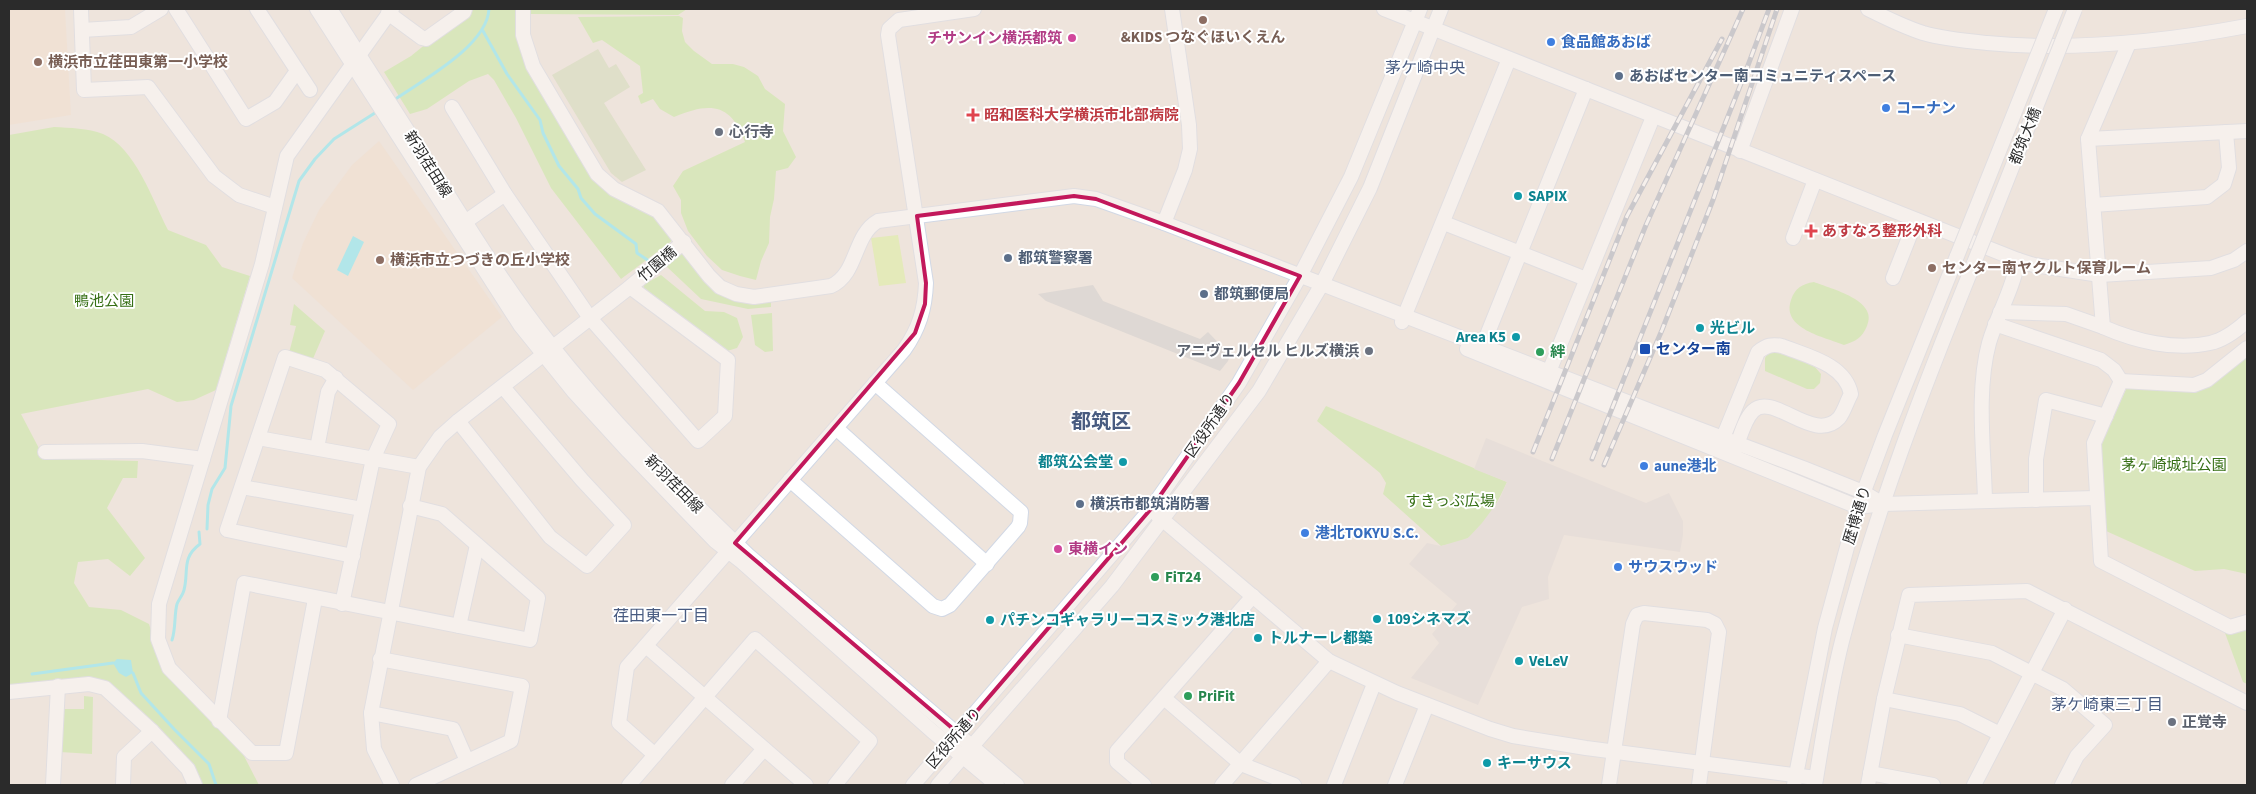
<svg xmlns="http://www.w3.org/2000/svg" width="2256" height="794" font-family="'Source Sans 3','Noto Sans JP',sans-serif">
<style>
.education{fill:#f1decb}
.green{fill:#bfe995}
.cemetery{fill:#ccd9b2}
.pitch{fill:#d7f190}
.plaza{fill:#ded8d4}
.water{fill:#68e9f8}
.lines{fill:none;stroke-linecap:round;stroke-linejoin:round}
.stream{stroke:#68e9f8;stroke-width:3}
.minor-casing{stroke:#d1d8e5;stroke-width:16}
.minor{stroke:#fff;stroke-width:14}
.rail-casing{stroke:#9ea6b7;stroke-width:5}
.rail{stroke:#fff;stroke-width:3;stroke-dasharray:9;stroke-linecap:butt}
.minor-bridge-casing{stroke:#d1d8e5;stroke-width:16;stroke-linecap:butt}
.minor-bridge{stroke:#fff;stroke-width:14}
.marked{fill:none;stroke:#c2185b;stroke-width:4;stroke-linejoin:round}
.education-dot{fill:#8d6e63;stroke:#fff;stroke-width:2}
.hotel-dot{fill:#d1479c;stroke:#fff;stroke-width:2}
.shop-dot{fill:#3f7fe0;stroke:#fff;stroke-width:2}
.service-dot{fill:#5c6f8a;stroke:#fff;stroke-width:2}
.health-dot{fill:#e0444e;stroke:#fff;stroke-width:2}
.worship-dot{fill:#6b7280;stroke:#fff;stroke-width:2}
.culture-dot{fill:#0f9aa8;stroke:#fff;stroke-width:2}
.transit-dot{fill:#1a4fb4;stroke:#fff;stroke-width:2}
.leisure-dot{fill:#2e9e5b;stroke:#fff;stroke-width:2}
.labels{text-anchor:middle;stroke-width:4;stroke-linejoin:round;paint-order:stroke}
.education-label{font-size:15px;font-weight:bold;fill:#785e54;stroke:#fff;text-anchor:start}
.hotel-label{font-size:15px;font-weight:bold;fill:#b23c85;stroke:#fff;text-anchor:end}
.shop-label{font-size:15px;font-weight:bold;fill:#366cbe;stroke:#fff;text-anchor:start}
.service-label{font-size:15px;font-weight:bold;fill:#4e5e75;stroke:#fff;text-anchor:start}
.health-label{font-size:15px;font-weight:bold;fill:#be3a42;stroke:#fff;text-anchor:start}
.worship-label{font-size:15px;font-weight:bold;fill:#5b616d;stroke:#fff;text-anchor:start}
.street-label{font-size:15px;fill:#2b2b2b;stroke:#fff}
.culture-label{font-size:15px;font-weight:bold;fill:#0d838f;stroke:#fff;text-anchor:start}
.park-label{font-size:15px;fill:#366f15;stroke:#fff}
.transit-label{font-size:15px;font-weight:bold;fill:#164399;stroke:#fff;text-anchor:start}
.leisure-label{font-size:15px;font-weight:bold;fill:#27864d;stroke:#fff;text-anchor:start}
.neighbourhood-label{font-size:16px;fill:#485b80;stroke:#fff}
.district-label{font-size:20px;font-weight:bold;fill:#485b80;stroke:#fff}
</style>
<rect width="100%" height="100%" fill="#eee4dc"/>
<g class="education">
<polygon points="9,9 65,9 71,115 9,125"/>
<polygon points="379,141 502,317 413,390 292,278 303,243 319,210 352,165"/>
</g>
<g class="green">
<polygon points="469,9 521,9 522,43 597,181 655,216 673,240 621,279 551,188 516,118 494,80 488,74 469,81 427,109 410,114 384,72 411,56"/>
<polygon points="531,9 687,9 678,15 531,14"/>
<path d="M 679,16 L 683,18 L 682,31 L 685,42 L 694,51 L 712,64 L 733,64 L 744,67 L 758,76 L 765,89 L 785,104 L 783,131 L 796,157 L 788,168 L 776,171 L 774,199 L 770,217 L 769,243 L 761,261 L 756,280 L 740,276 L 722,270 L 707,256 L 688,231 L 681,213 L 681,200 L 673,186 L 683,171 L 745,142 C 731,103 710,102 674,117 L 660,109 L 653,99 L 641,104 L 638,96 L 643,93 L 640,66 L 602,40 L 593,43 L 578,17 Z"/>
<path d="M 54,127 C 70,128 88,128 103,134 C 135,147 153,201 168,230 L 206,245 L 222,267 L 250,276 L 216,390 L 194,400 L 177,402 L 148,389 L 21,414 L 43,456 L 61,459 L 138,461 L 137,478 L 123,478 L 107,508 L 145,558 L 130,576 L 108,559 L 78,562 L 74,583 L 89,607 L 121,610 L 149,624 L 163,669 L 243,754 L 259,785 L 201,785 C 183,743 145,715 111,686 L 9,686 L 9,135 Z"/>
<polygon points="684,250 705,281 771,301 771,307 748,309 701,299 666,266"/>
<polygon points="661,275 705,311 724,312 737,318 743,337 737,348 727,351 645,290 643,285"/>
<path d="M 1814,282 C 1831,289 1879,300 1867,326 C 1862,338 1856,341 1844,345 C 1825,337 1781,329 1791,300 C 1795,288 1802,284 1814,282 Z"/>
<polygon points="294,304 325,331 312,361 289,353 296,326 290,325"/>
<polygon points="772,313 773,351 765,352 755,345 751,315"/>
<polygon points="1778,350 1815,367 1821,374 1820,383 1814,389 1807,389 1765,371 1765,358 1769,352"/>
<polygon points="2247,356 2247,574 2224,569 2195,571 2106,531 2101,466 2102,443 2127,387 2194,391"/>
<path d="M 1326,406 L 1507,482 C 1498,501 1486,527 1468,538 C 1460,543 1450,544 1441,546 L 1383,494 L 1386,483 L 1380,473 L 1317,421 Z"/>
<polygon points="2247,626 2247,684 2243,682 2225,633"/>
<polygon points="84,696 93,697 92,754 60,752 63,709 84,709"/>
</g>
<polygon class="cemetery" points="598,49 609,68 616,64 630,87 604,103 646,170 622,182 611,173 552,75"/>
<polygon class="pitch" points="898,235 906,283 879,286 871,238"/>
<g class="plaza">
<polygon points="1093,285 1103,301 1200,339 1208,332 1230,355 1228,361 1220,371 1046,301 1038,294"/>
<polygon points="1486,438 1646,503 1669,493 1683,521 1683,535 1680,552 1564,535 1548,577 1549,599 1522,607 1478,705 1411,678 1439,643 1432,634 1457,604 1409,564 1427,543 1441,546 1468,538 1482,523 1499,500 1507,482 1474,469"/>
</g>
<g class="water">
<polygon points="353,236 364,242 348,276 337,270"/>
<polygon points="117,659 131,660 133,673 126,677 119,673 113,663"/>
</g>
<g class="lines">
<g class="stream">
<polyline points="483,31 507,74 540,120 543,133 559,166 578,189 581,198 595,214 636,244 637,253 649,261"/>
<path d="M 394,100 C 423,80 487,46 489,9"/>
<polyline points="207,529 208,505 212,489 225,468 231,406 299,181 315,159 334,139 378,111"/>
<path d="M 172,640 C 176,628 174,615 177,604 C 179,599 183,595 184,590 C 189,571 181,558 200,544 L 199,532"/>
<polyline points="133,673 141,693 174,729 209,764 216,785"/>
<polyline points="32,674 113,663"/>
</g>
<defs>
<g id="minor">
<polyline points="81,9 84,90 148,87 214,176 239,195 275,207"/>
<polyline points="176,9 246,119 275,102 297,71"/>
<polyline points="257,9 310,90"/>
<polyline points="317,9 520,325 574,392 628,451 715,541 742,562 932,731 997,785"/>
<path d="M 330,9 C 363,62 398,115 431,168 C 468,226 504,286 547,340 C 608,418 677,487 748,555 L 1017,785"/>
<path d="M 523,9 L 523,35 L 533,66 L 597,174 L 614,189 L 658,211 L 709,276 L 720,287 L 736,294 L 754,297 L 831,286 C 858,274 853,235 878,221 L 1074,196 L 1096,199 L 1164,223 L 1656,413 L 1803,468 L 1863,492 L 1883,504"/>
<polyline points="1384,9 2018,260 2034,265 2100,275 2211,268 2234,260 2247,251"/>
<path d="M 1868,9 C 1886,18 1904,27 1923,33 C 1944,39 1966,41 1987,43 C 2074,51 2162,42 2247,26"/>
<polyline points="388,13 422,38 426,39 464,12 465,9"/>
<polyline points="82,30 131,27 161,9"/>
<path d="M 2129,43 L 2088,139 L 2103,327 C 2135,341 2175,351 2210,343 C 2224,340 2237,330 2247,321"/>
<polyline points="452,107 505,194 590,318 698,441 725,416 728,360 630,287"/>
<polyline points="2088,139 2247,131"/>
<polyline points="1740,151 1792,9"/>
<polyline points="2093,205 2207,197 2224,184 2229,168 2226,132"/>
<polyline points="465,222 505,194"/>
<polyline points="1164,223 1185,170 1190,149 1189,125 1172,9"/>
<polyline points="1444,223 1586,279"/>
<polyline points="1793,238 1815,180"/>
<polyline points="1893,278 1916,220"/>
<polyline points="2000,312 2066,314 2103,327"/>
<polyline points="1402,322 1509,59"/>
<polyline points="1995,324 2101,360 2114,370 2121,381 2094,443 2101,561 2230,627 2247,622"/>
<polyline points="1483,345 1586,89"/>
<polyline points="1467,349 1858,507 1883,504 2096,498"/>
<polyline points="1546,379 1653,117"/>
<polyline points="2121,381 2194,385 2207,380 2247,348"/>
<polyline points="458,421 550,537 587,566 624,525 582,480 503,387"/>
<polyline points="836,428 987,564"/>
<polyline points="258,438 419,467"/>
<path d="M 1720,445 L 1758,352 C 1767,345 1772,344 1782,346 C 1807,356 1845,364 1851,394 C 1847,401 1844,412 1839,418 C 1814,445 1773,391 1753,411 C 1744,420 1740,438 1735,450"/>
<polyline points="317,448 328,392 336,378"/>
<polyline points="45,452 142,451 203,459"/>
<polyline points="790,480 933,606 942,609 950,605 1018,527 1020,523 1021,512 875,383"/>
<polyline points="242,487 362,509"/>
<polyline points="2036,500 2036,459 2046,400 2106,416"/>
<path d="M 1985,501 C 1984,451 1976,391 1989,343 C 1997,315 2013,290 2018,260"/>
<polyline points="1157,515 1329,661 1397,693 1490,729 1513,736 1586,748 1816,778"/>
<polyline points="315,599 286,753 252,753 169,668 158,639 159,604 262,264 287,156 392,9"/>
<polyline points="342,604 373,459 389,424 325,370 285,357 227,530 353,556"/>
<polyline points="459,626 477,545"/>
<polyline points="1898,635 1992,653 2063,689 2105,725 2077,756 2062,785"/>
<polyline points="646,646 806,785"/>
<polyline points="380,659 522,686 511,741 416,785"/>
<polyline points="9,692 89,684 105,688 152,731 188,769 195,785"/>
<polyline points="1164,698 1241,764 1294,785"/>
<polyline points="1884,699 1960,714 2000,734"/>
<polyline points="371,713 453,729 467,761"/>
<polyline points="219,721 244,583 530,640 538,598 442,514 410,506"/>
<path d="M 655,755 L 619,723 L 627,667 L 904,350 C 919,329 925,309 926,283 L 888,35 L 889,29 L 899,20 L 974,9"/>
<polyline points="1870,773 1933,785"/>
<polyline points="53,785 58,686"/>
<polyline points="123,785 124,757 152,731"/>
<polyline points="392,785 374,749 371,713 419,467 440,437 458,421 630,287 684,242"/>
<polyline points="629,785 755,639 870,741 835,785"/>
<polyline points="732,785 764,749"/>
<polyline points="913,785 1150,510 1239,383 1300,276 1351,177 1420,9"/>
<polyline points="938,785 1112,586 1259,391 1322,284 1370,188 1441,9"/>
<polyline points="1144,785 1117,762 1117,751 1253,596"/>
<polyline points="1222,785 1329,661"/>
<polyline points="1334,785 1374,684"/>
<polyline points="1395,785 1427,705"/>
<polyline points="1609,785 1633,624 1637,615 1644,613 1707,620 1715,624 1719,632 1699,785"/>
<polyline points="1794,785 1825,628 1858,507 1885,435 1957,256"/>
<path d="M 1815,785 C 1823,737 1830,688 1842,641 C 1875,512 1924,386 1974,263"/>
<polyline points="1868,785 1884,699 1909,595 2027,591 2247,703"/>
<polyline points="1974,785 2065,609"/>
</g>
</defs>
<use href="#minor" class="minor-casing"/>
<use href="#minor" class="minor"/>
<defs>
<g id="rail">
<polyline points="1533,452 1627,216 1722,39"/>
<polyline points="1552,459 1646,225 1743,9"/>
<polyline points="1592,459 1744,76 1769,9"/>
<polyline points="1604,465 1662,330 1713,200 1777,9"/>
</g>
</defs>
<use href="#rail" class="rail-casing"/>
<use href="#rail" class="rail"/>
<defs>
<g id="minor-bridge">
<polyline points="1957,256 2056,9"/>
<polyline points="1974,263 2075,9"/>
</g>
</defs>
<use href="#minor-bridge" class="minor-bridge-casing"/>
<use href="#minor-bridge" class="minor-bridge"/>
</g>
<path d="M0 0H2256V794H0ZM 1074,196 L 1096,199 L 1300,276 L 1239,383 L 1150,510 L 958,733 L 735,543 L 915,333 L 925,304 L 926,283 L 917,216 Z" fill="#eee4dc" fill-opacity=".55" fill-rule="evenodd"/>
<path class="marked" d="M 1074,196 L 1096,199 L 1300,276 L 1239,383 L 1150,510 L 958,733 L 735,543 L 915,333 L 925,304 L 926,283 L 917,216 Z"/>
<g class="education-dot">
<circle cx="1203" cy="20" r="5"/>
<circle cx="38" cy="62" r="5"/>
<circle cx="380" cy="260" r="5"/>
<circle cx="1932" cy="268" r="5"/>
</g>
<g class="hotel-dot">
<circle cx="1072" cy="38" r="5"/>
<circle cx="1058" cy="549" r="5"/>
</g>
<g class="shop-dot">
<circle cx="1551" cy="42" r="5"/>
<circle cx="1886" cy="108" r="5"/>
<circle cx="1644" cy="466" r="5"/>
<circle cx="1305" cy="533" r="5"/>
<circle cx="1618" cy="567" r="5"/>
</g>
<g class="service-dot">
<circle cx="1619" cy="76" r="5"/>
<circle cx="1008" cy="258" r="5"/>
<circle cx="1204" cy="294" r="5"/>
<circle cx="1080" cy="504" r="5"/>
</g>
<g class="health-dot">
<path d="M970.5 107.5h5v5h5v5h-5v5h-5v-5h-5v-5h5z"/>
<path d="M1808.5 223.5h5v5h5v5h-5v5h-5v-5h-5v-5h5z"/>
</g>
<g class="worship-dot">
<circle cx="719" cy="132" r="5"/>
<circle cx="1369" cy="351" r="5"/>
<circle cx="2172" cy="722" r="5"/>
</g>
<g class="culture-dot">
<circle cx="1518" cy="196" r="5"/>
<circle cx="1700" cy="328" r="5"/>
<circle cx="1516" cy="337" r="5"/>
<circle cx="1123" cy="462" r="5"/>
<circle cx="1377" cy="619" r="5"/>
<circle cx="990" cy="620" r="5"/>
<circle cx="1258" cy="638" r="5"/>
<circle cx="1519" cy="661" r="5"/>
<circle cx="1487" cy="763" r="5"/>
</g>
<rect class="transit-dot" x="1639" y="343" width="12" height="12" rx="2.5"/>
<g class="leisure-dot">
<circle cx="1540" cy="352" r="5"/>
<circle cx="1155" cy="577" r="5"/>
<circle cx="1188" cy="696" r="5"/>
</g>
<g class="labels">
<g class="education-label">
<text x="1203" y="42" text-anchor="middle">&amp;KIDS つなぐほいくえん</text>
<text x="48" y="67">横浜市立荏田東第一小学校</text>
<text x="390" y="265">横浜市立つづきの丘小学校</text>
<text x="1942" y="273">センター南ヤクルト保育ルーム</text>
</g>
<g class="hotel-label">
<text x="1062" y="43">チサンイン横浜都筑</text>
<text x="1068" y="554" text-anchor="start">東横イン</text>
</g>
<g class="shop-label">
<text x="1561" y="47">食品館あおば</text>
<text x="1896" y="113">コーナン</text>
<text x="1654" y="471">aune港北</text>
<text x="1315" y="538">港北TOKYU S.C.</text>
<text x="1628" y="572">サウスウッド</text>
</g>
<g class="service-label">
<text x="1629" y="81">あおばセンター南コミュニティスペース</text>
<text x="1018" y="263">都筑警察署</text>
<text x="1214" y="299">都筑郵便局</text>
<text x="1090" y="509">横浜市都筑消防署</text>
</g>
<g class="health-label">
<text x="984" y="120">昭和医科大学横浜市北部病院</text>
<text x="1822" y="236">あすなろ整形外科</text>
</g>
<g class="worship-label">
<text x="729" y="137">心行寺</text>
<text x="1359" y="356" text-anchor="end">アニヴェルセル ヒルズ横浜</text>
<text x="2182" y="727">正覚寺</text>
</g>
<g class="street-label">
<text transform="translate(2025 136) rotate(-68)" y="5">都筑大橋</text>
<text transform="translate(428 164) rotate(58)" y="5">新羽荏田線</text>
<text transform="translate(657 264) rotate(-40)" y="5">竹園橋</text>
<text transform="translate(1210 425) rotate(-55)" y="5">区役所通り</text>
<text transform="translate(674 484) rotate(45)" y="5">新羽荏田線</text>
<text transform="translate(1857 515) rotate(-73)" y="5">歴博通り</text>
<text transform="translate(954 738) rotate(-49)" y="5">区役所通り</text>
</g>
<g class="culture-label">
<text x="1528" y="201">SAPIX</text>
<text x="1710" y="333">光ビル</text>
<text x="1506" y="342" text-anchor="end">Area K5</text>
<text x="1113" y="467" text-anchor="end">都筑公会堂</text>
<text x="1387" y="624">109シネマズ</text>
<text x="1000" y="625">パチンコギャラリーコスミック港北店</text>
<text x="1268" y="643">トルナーレ都築</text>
<text x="1529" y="666">VeLeV</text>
<text x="1497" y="768">キーサウス</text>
</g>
<g class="park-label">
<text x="104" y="306">鴨池公園</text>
<text x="2174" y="470">茅ヶ崎城址公園</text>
<text x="1450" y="506">すきっぷ広場</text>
</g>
<g class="transit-label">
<text x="1656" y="354">センター南</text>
</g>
<g class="leisure-label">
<text x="1550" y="357">絆</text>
<text x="1165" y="582">FiT24</text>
<text x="1198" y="701">PriFit</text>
</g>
<g class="neighbourhood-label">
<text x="1425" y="73">茅ケ崎中央</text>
<text x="661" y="621">荏田東一丁目</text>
<text x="2107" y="710">茅ケ崎東三丁目</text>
</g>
<g class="district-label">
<text x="1101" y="428">都筑区</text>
</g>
</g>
<rect width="2256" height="794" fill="none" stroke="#2b2b2b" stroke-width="20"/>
</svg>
